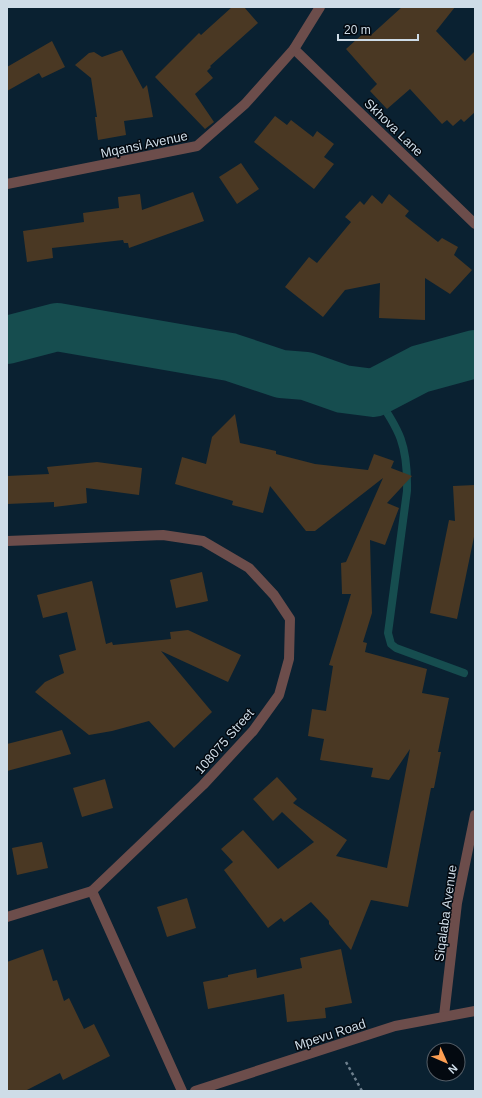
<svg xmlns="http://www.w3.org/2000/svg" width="482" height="1098" font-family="Arial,sans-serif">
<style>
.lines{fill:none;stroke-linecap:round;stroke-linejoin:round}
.stream{stroke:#164d4f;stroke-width:8}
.river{stroke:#164d4f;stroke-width:48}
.building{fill:#4a3823}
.path{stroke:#6d7f8d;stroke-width:2.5;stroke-dasharray:3 3;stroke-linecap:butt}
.minor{stroke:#6c4d4b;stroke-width:10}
.labels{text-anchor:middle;stroke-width:3;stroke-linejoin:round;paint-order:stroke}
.street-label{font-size:13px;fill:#cedce7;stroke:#030910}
</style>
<rect width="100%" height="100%" fill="#0a2131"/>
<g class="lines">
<path class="stream" d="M 374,393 C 400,430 408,445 407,491 L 388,633 L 391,644 L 396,648 L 464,673"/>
<polyline class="river" points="7,340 57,327 230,357 281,374 306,376 343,389 374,393 420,369 475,354"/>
</g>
<g class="building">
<polygon points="232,7 244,7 258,23 210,66 211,67 207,71 213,78 195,94 214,122 205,129 155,77 199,33 201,35"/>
<polygon points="402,7 455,7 436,31 465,61 475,51 475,112 464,122 461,119 453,126 447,120 442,124 410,89 387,109 370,91 377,84 346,49 366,31 370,36"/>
<polygon points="52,41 65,67 42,78 39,73 7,91 7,67"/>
<polygon points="122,50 143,89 147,85 153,117 124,121 126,135 98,140 95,117 97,117 91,78 75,65 89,53 94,52 102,57"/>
<polygon points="275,116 287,125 291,120 313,137 317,131 334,144 324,157 334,164 314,189 254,142"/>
<polygon points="241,163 259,189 237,204 219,177"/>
<polygon points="193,192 204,221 129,248 128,243 124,243 123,240 52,248 53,258 27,262 23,231 84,222 83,213 119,208 118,197 140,194 142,210"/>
<polygon points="389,194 409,211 405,216 438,242 442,238 458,247 454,255 472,270 450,294 425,278 425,320 379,318 380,283 345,290 323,317 285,287 309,257 317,263 351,222 345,217 360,201 364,205 372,195 382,204"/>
<polygon points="235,414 240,443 276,451 276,454 315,464 368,470 374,454 394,461 391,468 412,476 387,503 399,508 385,545 370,540 372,613 363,642 367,643 365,652 427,669 422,693 449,698 438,752 441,752 434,788 431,788 408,907 371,900 351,950 329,924 329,921 311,902 284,922 281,918 268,928 224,870 233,862 221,849 243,830 278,869 314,842 282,812 273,821 253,799 277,777 297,799 293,803 347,840 336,856 387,868 410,749 389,780 371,777 373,768 320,760 324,739 308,736 312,709 326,711 333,666 329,665 351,594 342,594 341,563 346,562 383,478 315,531 306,531 270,486 263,513 232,505 233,501 175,484 182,457 206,464 212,437"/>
<polygon points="97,462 142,468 139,495 86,488 87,503 54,507 54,502 7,504 7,476 49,474 47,467"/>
<polygon points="475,485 475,532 457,619 430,613 449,520 455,521 453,486"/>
<polygon points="202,572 208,601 176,608 170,580"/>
<polygon points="92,581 106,644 112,642 113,645 171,639 170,632 188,630 241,655 228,682 161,651 212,712 174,748 149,721 112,731 89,735 35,692 45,682 64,673 59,655 76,650 67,612 43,618 37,595"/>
<polygon points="62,730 71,754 7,771 7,744"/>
<polygon points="105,779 113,808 82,817 73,788"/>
<polygon points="42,842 48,868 17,875 12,848"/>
<polygon points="187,898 196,928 167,937 157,907"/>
<polygon points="43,949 53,981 57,980 64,1001 69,998 84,1029 94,1024 110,1056 63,1080 60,1073 25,1091 7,1091 7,962"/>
<polygon points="341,949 352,1003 325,1008 326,1018 287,1022 284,994 208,1009 203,982 228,977 228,975 256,969 257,978 302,968 300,958"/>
</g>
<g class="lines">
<polyline class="path" points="346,1062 362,1091"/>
<g class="minor">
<polyline points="294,49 475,224"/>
<polyline points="7,184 197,146 245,104 294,49 320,7"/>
<polyline points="7,541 163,535 203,541 249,568 274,595 290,619 289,659 279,695 253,731 203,785 92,891 182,1091"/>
<polyline points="7,917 92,891"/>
<polyline points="444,1016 457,903 475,815"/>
<polyline points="195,1091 395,1026 475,1011"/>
</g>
</g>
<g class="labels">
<g class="street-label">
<text transform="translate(394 127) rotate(44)" y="5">Skhova Lane</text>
<text transform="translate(144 144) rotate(-12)" y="5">Mqansi Avenue</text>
<text transform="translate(224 741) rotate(-49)" y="5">108075 Street</text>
<text transform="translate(445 913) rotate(-82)" y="5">Siqalaba Avenue</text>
<text transform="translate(330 1034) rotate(-18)" y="5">Mpevu Road</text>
</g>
</g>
<rect width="482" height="1098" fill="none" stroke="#cedce7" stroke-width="16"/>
<g transform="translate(446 1062) rotate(135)"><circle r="19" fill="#030910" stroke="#545d66"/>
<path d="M0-3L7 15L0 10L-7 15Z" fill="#fc9e52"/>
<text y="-6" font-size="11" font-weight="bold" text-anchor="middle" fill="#cedce7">N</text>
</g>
<path d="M338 34v6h80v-6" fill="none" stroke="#cedce7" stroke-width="2"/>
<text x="344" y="34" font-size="12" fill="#cedce7" stroke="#030910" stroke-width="3" paint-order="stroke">20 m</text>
</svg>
